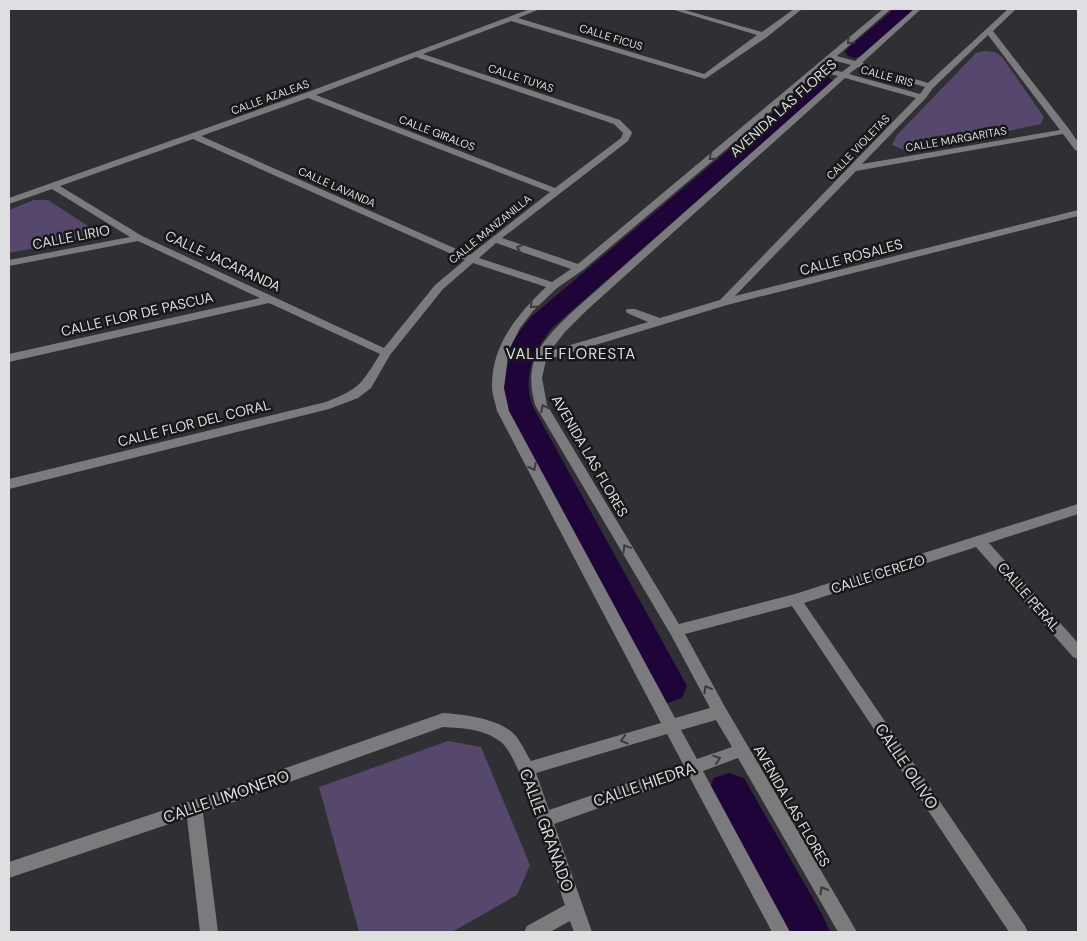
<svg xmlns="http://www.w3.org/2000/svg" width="1087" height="941" font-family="'DM Sans',sans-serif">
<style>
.green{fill:#56486c}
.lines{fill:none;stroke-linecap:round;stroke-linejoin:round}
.canal{fill:#1f043a;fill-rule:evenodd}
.minor{fill:#7b7a7d;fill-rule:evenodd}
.oneway{stroke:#3b3a3c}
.labels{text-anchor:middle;stroke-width:5;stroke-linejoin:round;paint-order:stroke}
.far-street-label{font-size:11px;fill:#dfdee1;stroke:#181719}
.street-label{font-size:14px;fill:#dfdee1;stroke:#181719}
.neighbourhood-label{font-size:15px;letter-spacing:1px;fill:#dfdee1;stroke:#181719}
.near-street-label{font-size:16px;fill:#dfdee1;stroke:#181719}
</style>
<rect width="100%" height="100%" fill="#302f33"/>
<g class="green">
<polygon points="985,51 995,52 1002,57 1044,117 1041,124 915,151 906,151 892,145 897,135 976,53"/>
<polygon points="34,200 48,200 99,233 91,237 9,253 9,210"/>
<polygon points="448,741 481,747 530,865 517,895 452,932 359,932 319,787"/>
</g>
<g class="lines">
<g class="canal">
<polygon points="894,9 915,9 862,56 855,58 848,56 845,52 848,48"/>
<path d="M 822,75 L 829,77 L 833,81 L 829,85 L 552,328 C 533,351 521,380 534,409 L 687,686 L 682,698 L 668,703 L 654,698 L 509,422 C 506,414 500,406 499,397 C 494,366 513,338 532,316 L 815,77 Z"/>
<polygon points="729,773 744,778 823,916 830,932 782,932 708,792 714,778"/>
</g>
<path class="minor" d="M 530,9 L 540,9 L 518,18 L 704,74 L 757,35 L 671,9 L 681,9 L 762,32 L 794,9 L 802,9 L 767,37 L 705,79 L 511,21 L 423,54 L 620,120 L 631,131 L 632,133 L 628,141 L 502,238 L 578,264 L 883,9 L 891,9 L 837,56 L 855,61 L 914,9 L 921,9 L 862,63 L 928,83 L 1008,9 L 1016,9 L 993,31 L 1069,129 L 1078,142 L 1078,151 L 1075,150 L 1063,134 L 856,171 L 735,296 L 1078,210 L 1078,216 L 727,305 L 546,360 L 542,378 L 547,405 L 679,624 L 795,594 L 1078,504 L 1078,514 L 989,543 L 1078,643 L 1078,659 L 1073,657 L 976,547 L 804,603 L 1025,926 L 1028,932 L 1009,932 L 792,606 L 685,634 L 725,707 L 857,932 L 838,932 L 738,758 L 703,771 L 790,932 L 772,932 L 689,776 L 554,824 L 592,932 L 574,932 L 570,921 L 550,932 L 524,932 L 527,926 L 565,905 C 555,875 521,757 501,742 C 484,729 463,728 443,727 L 203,813 L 218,932 L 200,932 L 187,818 L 9,878 L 9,862 L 194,800 L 443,713 C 463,714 500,719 514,734 C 521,741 525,752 531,761 L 661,723 L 497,411 C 496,404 492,395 492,388 C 491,345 517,315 546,287 L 473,263 L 443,289 L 390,355 L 371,388 L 358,398 L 329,409 L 9,489 L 9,479 L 326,402 C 360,388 361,385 380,354 L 269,303 L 9,362 L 9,354 L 260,298 L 138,241 L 9,266 L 9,260 L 130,237 L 52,189 L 9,204 L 9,198 L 305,93 ZM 988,35 L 1060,130 L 862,164 L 925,99 L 933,88 ZM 416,57 L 614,124 L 623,133 L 621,138 L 555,188 L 316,95 ZM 832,60 L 851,65 L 842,72 L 823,67 ZM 858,67 L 925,87 L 920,94 L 849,74 ZM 819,71 L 838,76 L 572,312 C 541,342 523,360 535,405 L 671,635 L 710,708 L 675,718 L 509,411 L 504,388 L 509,350 L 520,328 L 533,311 L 557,288 L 583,270 ZM 845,78 L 916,98 L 720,300 L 660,318 L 635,309 L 627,309 L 626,311 L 627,313 L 648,322 L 550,351 L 565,332 L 587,310 ZM 308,98 L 550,192 L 470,255 L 201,136 ZM 193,139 L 465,260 L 435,285 L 384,348 L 142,236 L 60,186 ZM 496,243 L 571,269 L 552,282 L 479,258 ZM 716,720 L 732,747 L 697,759 L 681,730 ZM 667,734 L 683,764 L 549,810 L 536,773 Z"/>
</g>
<defs><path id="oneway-chevron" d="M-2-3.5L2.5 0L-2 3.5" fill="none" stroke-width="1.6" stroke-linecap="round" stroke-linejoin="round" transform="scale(1.25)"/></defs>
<g class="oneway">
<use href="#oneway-chevron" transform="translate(850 41) rotate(139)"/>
<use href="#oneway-chevron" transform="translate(712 157) rotate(141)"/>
<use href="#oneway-chevron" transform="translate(520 248) rotate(-161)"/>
<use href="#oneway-chevron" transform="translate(533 305) rotate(136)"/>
<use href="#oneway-chevron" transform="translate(544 408) rotate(-117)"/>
<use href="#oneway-chevron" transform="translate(533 467) rotate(62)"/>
<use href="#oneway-chevron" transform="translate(626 548) rotate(-121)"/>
<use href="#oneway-chevron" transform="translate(707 689) rotate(-119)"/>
<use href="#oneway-chevron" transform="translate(624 740) rotate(163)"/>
<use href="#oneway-chevron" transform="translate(717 759) rotate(-19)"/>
<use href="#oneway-chevron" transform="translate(823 890) rotate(-120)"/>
</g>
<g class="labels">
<g class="far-street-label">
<text transform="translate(611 37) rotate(17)" y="4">CALLE FICUS</text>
<text transform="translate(887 76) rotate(15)" y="4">CALLE IRIS</text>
<text transform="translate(521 78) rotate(18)" y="4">CALLE TUYAS</text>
<text transform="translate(270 97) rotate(-20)" y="4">CALLE AZALEAS</text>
<text transform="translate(437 133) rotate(21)" y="4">CALLE GIRALOS</text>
<text transform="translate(956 139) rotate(-10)" y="4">CALLE MARGARITAS</text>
<text transform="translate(858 147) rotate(-46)" y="4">CALLE VIOLETAS</text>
<text transform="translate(337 187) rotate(24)" y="4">CALLE LAVANDA</text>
<text transform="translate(490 229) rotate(-39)" y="4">CALLE MANZANILLA</text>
</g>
<g class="street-label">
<text transform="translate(783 108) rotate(-42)" y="5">AVENIDA LAS FLORES</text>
<text transform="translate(71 237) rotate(-11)" y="5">CALLE LIRIO</text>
<text transform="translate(851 257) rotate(-15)" y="5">CALLE ROSALES</text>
<text transform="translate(223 261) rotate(25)" y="5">CALLE JACARANDA</text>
<text transform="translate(137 314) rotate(-13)" y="5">CALLE FLOR DE PASCUA</text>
<text transform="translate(194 423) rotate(-14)" y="5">CALLE FLOR DEL CORAL</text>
<text transform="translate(590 456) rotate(60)" y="5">AVENIDA LAS FLORES</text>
<text transform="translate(878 574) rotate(-18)" y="5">CALLE CEREZO</text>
<text transform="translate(1029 597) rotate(49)" y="5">CALLE PERAL</text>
<text transform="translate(792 806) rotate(60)" y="5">AVENIDA LAS FLORES</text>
</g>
<g class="neighbourhood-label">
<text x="571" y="359">VALLE FLORESTA</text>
</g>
<g class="near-street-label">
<text transform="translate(907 766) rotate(56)" y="6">CALLE OLIVO</text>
<text transform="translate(644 784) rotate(-19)" y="6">CALLE HIEDRA</text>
<text transform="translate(226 796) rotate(-19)" y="6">CALLE LIMONERO</text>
<text transform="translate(547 830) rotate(70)" y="6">CALLE GRANADO</text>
</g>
</g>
<rect width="1087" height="941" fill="none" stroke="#dfdee1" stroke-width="20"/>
</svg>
